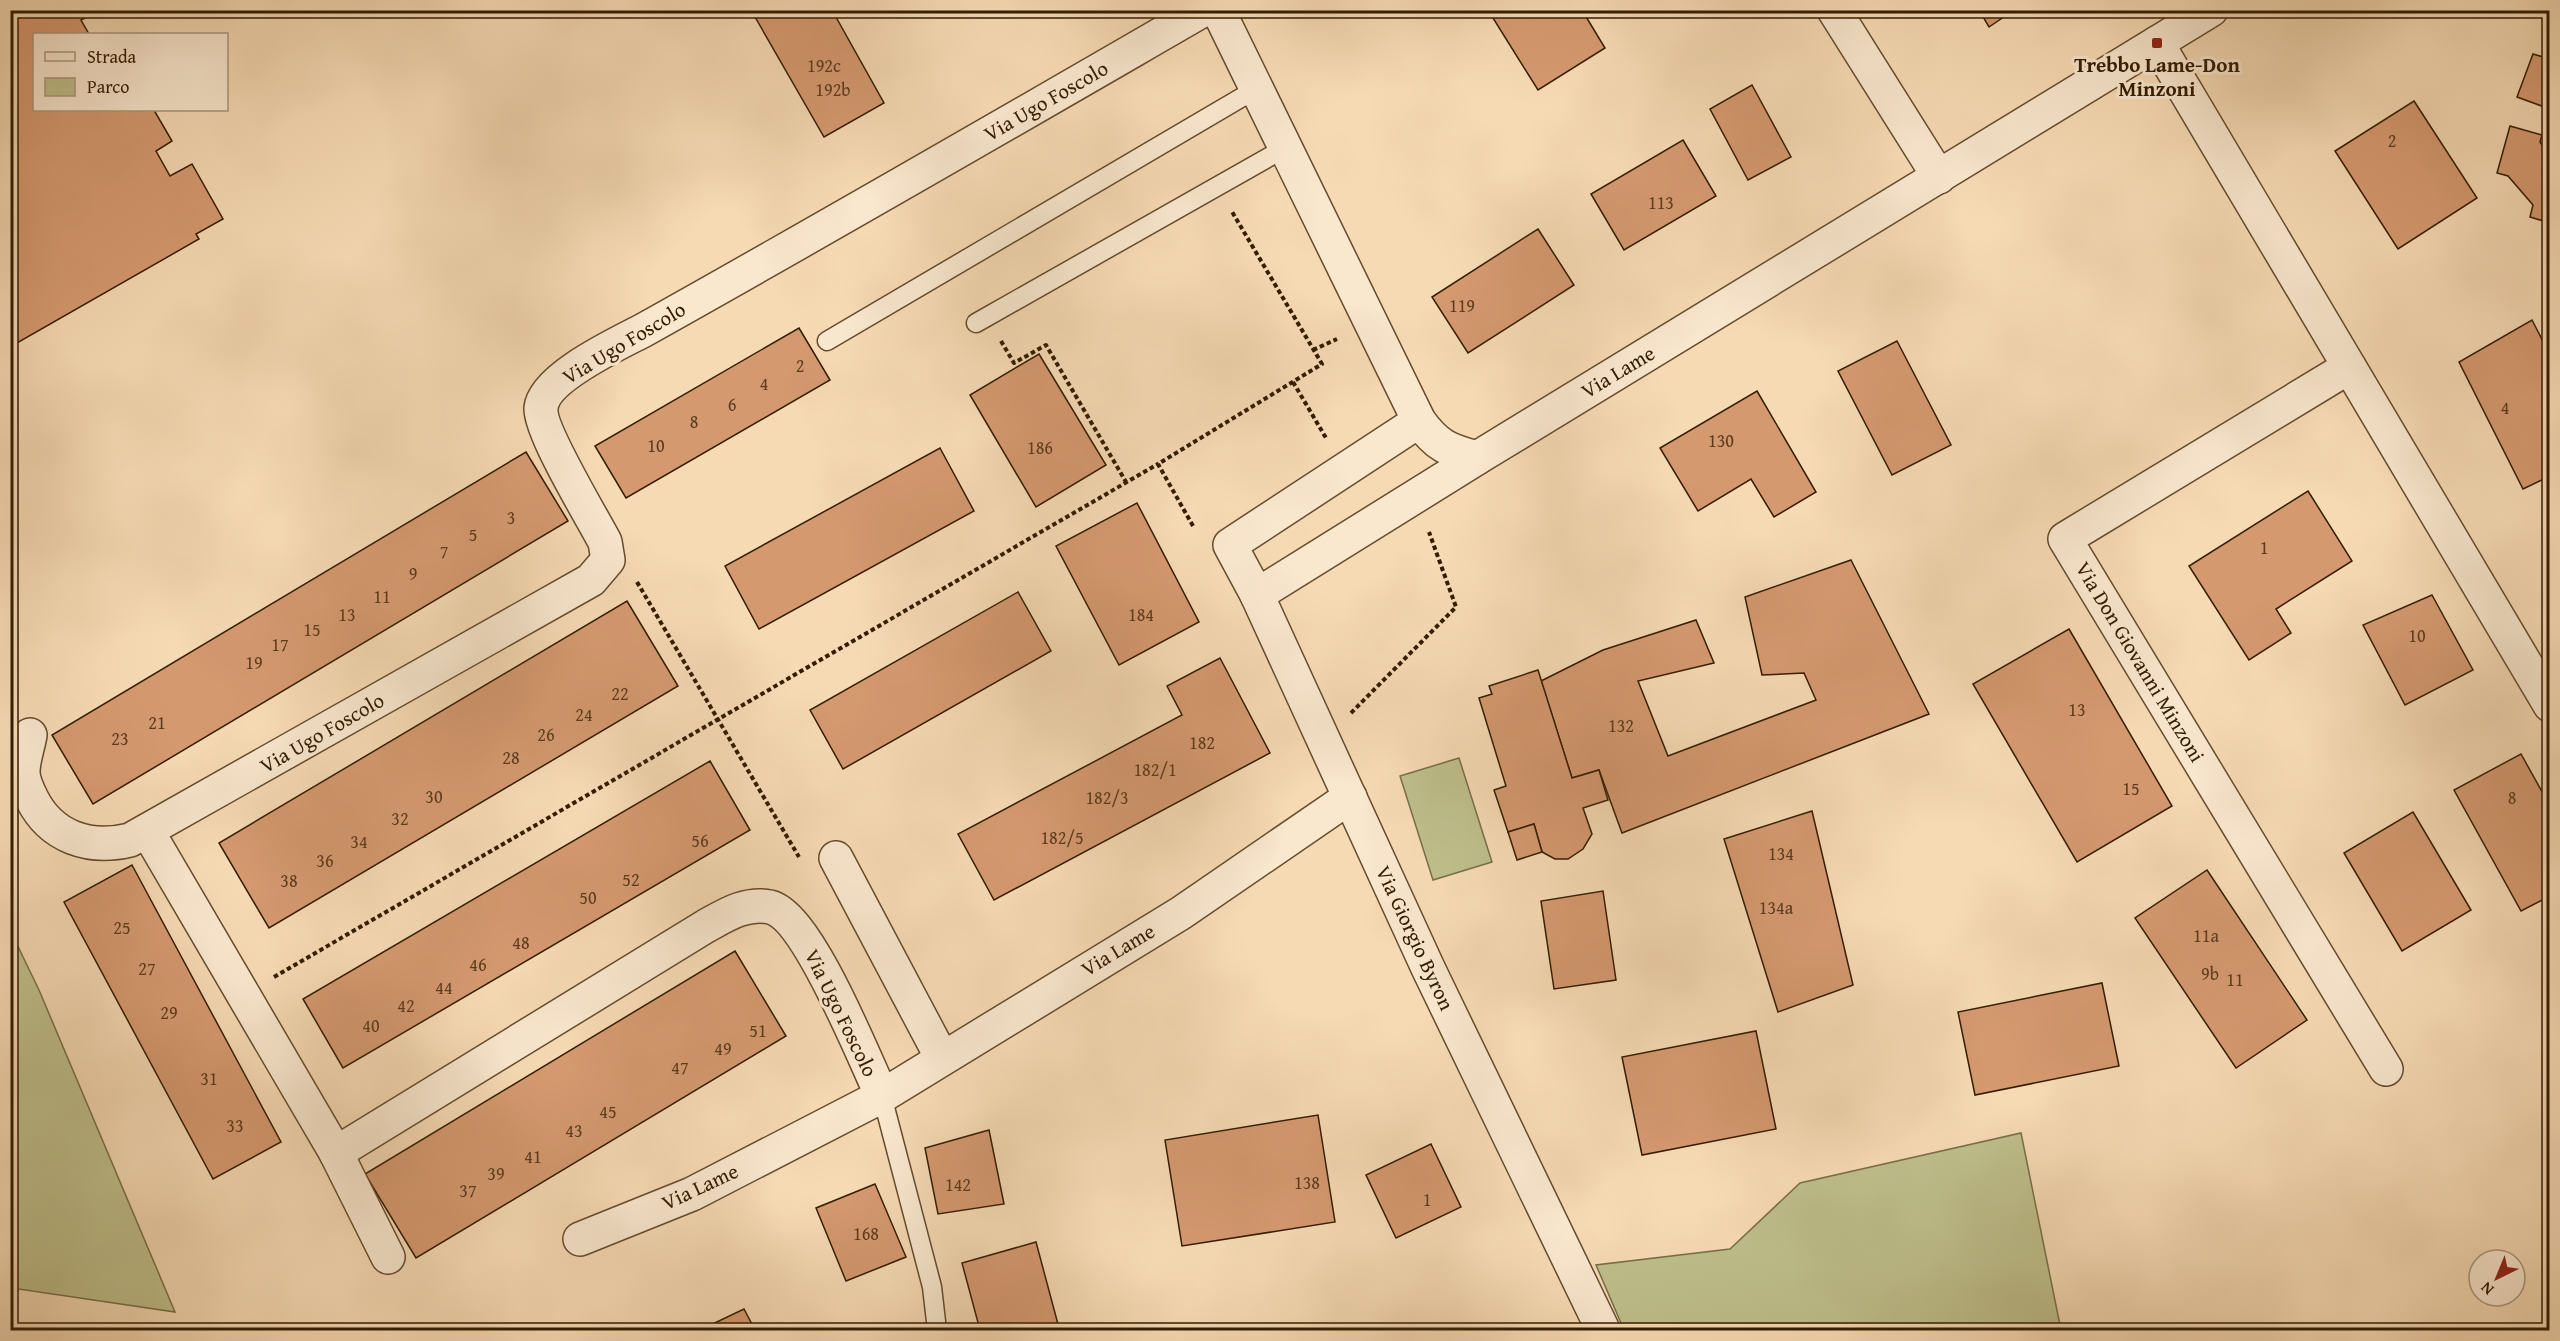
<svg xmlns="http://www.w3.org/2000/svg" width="2560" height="1341" font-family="'Gentium Book Plus',serif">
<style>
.green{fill:#bebf8c;stroke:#786e46;stroke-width:1.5}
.building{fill:#d59970;stroke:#331c00;stroke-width:1.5}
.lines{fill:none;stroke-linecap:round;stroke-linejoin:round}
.service-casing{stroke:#644c2d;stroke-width:21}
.minor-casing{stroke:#644c2d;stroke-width:36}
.path{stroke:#331c00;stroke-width:4;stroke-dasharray:4.5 3;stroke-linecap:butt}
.service{stroke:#f9e7ce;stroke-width:18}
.minor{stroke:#f9e7ce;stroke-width:33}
.poi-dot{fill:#8f2418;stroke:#f9e7ce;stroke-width:2}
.labels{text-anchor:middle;stroke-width:6;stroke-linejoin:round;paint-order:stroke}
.number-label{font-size:18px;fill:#5c3b1c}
.poi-label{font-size:21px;font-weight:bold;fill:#331c00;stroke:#f9e7ce}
.street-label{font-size:21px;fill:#331c00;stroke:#f9e7ce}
</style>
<rect width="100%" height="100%" fill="#f6dab4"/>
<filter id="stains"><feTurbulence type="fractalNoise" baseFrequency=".00333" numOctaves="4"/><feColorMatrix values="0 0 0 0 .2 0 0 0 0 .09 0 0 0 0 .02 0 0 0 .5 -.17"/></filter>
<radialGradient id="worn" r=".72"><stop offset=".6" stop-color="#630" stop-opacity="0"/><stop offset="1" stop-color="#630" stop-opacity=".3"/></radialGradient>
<g class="green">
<polygon points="1459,758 1492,862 1433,880 1400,776"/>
<polygon points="11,932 39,990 175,1312 19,1289 11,1305"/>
<polygon points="2021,1133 2061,1330 1624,1330 1596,1265 1730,1249 1800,1183"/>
</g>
<g class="building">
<polygon points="10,10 91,10 93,14 81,20 89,34 34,34 34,110 154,110 172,141 156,151 170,176 192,164 223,219 196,234 199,239 10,347"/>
<polygon points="751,10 832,10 884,103 824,137"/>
<polygon points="1488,10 1582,10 1605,48 1538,90"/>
<polygon points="1979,10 2014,10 1989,27"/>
<polygon points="2533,54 2550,59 2550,109 2517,97"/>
<polygon points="1752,85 1791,157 1748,180 1710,109"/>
<polygon points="2414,101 2477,198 2398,249 2335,151"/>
<polygon points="2510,126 2542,135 2540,142 2550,157 2550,223 2530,217 2533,205 2508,176 2497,173"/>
<polygon points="1683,140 1716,196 1624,250 1591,194"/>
<polygon points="1538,229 1574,285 1468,353 1432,297"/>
<polygon points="2532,320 2550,355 2550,476 2523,489 2459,362"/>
<polygon points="799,328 830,380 626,498 595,446"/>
<polygon points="1897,341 1951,445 1892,475 1838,371"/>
<polygon points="1039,354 1106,465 1036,507 970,395"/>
<polygon points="1757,391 1816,492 1774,517 1751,479 1698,511 1660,448"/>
<polygon points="940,448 974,511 759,629 725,566"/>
<polygon points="526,452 568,521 93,804 52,735"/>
<polygon points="2308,491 2352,561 2276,609 2291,633 2249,660 2189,566"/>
<polygon points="1137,503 1199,622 1119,665 1056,546"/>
<polygon points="1851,560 1929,714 1622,833 1599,770 1572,778 1541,681 1603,650 1696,620 1714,663 1638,681 1668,756 1816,700 1804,673 1762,675 1745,597"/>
<polygon points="1018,592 1051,651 843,769 810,710"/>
<polygon points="2432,595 2473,670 2405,705 2363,625"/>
<polygon points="627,601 678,686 269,928 219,843"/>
<polygon points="2069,629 2172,806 2077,862 1973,684"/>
<polygon points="1220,658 1270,753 994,900 958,834 1182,715 1167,686"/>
<polygon points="1538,670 1572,778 1599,770 1608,800 1583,808 1592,834 1583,849 1568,859 1555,859 1542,852 1534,824 1508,832 1494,790 1506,786 1479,698 1492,694 1489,686"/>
<polygon points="2521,754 2550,806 2550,896 2521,911 2454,790"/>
<polygon points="710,761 750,830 343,1068 303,999"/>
<polygon points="1812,811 1853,985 1778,1012 1724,839"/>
<polygon points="2413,812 2471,910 2402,951 2344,853"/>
<polygon points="1534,824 1542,852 1517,860 1508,832"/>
<polygon points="132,865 281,1142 213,1179 64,902"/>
<polygon points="2207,870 2307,1020 2236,1068 2135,918"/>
<polygon points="1603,891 1616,980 1554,989 1541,901"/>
<polygon points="735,951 786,1036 416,1258 365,1174"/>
<polygon points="2102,983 2119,1066 1975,1095 1958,1012"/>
<polygon points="1756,1031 1776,1129 1642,1155 1622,1057"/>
<polygon points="1318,1115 1335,1222 1182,1246 1165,1140"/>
<polygon points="989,1130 1004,1204 938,1214 925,1148"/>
<polygon points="1431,1144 1461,1207 1396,1238 1366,1175"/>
<polygon points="875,1184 906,1257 846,1281 816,1208"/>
<polygon points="1036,1242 1059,1328 1049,1330 980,1330 962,1263"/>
<polygon points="744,1309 755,1330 700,1330"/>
</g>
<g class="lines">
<defs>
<g id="service">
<polyline points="976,323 1285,148"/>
<polyline points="827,341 1256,89"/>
<polyline points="882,1096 932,1287 937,1330"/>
</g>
<g id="minor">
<path d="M 1218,10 L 1419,421 C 1437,446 1448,450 1477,458 L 2211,10"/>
<polyline points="1834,10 1939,177"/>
<polyline points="2157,43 2550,705"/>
<polyline points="2349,367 2065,539 2386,1069"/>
<polyline points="1419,421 1230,545 1257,595 1428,968 1603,1330"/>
<polyline points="1257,595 1477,458"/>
<path d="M 30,735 C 28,747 23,760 23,772 C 23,781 28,791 32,799 C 51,837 89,850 130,840 L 591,580 L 608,560 L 605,542 C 592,517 539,430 541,408 C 544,378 617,344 642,331 C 830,226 1016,118 1203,10"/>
<polyline points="148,832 336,1153 388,1257"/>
<polyline points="836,858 942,1058"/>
<path d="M 336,1153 L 706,926 C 726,915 746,902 770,907 C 808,916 864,1058 882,1096"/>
<polyline points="580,1239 692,1194 882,1096 1181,913 1350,797"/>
</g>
</defs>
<use href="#service" class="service-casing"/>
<use href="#minor" class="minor-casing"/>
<g class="path">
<polyline points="1001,341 1014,363 1046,345 1126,482"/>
<polyline points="1313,350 1337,339"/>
<polyline points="1293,382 1326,438"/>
<polyline points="1193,526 1158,464 1322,364 1231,210"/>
<polyline points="637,582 799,857"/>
<polyline points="1351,713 1456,607 1429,532"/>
<polyline points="274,977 1158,464"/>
</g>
<use href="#service" class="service"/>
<use href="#minor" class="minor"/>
</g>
<rect class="poi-dot" x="2151" y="37" width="12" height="12" rx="3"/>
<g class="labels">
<g class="number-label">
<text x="824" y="72">192c</text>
<text x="833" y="96">192b</text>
<text x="2392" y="147">2</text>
<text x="1661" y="209">113</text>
<text x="1462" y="312">119</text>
<text x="800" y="372">2</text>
<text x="764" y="390">4</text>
<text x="732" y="411">6</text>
<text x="2505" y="414">4</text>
<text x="694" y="428">8</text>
<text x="1721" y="447">130</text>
<text x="656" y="452">10</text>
<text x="1040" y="454">186</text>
<text x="511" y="524">3</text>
<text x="473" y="541">5</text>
<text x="2264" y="554">1</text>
<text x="444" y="558">7</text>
<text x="413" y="580">9</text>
<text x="382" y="603">11</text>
<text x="347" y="621">13</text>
<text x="1141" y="621">184</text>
<text x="312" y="636">15</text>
<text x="2417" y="642">10</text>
<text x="280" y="651">17</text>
<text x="254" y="669">19</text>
<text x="620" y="700">22</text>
<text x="2077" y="716">13</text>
<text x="584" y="721">24</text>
<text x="157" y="729">21</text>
<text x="1621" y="732">132</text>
<text x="546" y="741">26</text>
<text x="120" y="745">23</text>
<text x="1202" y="749">182</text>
<text x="511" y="764">28</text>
<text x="1155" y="776">182/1</text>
<text x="2131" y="795">15</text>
<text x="434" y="803">30</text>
<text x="1107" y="804">182/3</text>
<text x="2512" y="804">8</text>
<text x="400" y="825">32</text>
<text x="1062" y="844">182/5</text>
<text x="700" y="847">56</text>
<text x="359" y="848">34</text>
<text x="1781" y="860">134</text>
<text x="325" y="867">36</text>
<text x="631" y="886">52</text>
<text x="289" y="887">38</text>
<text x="588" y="904">50</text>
<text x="1776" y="914">134a</text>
<text x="122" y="934">25</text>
<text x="2206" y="942">11a</text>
<text x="521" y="949">48</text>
<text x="478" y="971">46</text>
<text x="147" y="975">27</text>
<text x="2210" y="980">9b</text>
<text x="2235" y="986">11</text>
<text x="444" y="994">44</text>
<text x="406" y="1012">42</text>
<text x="169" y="1019">29</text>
<text x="371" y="1032">40</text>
<text x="758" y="1037">51</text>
<text x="723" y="1055">49</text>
<text x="680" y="1074">47</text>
<text x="209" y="1085">31</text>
<text x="608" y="1118">45</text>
<text x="235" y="1132">33</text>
<text x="574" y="1137">43</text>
<text x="533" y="1163">41</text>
<text x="496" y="1180">39</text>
<text x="1307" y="1189">138</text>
<text x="958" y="1191">142</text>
<text x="468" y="1197">37</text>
<text x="1427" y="1206">1</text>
<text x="866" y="1240">168</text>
</g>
<g class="poi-label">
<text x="2157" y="72">Trebbo Lame-Don<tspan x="2157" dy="24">Minzoni</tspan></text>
</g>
<g class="street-label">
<text transform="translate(1046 101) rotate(-30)" y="7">Via Ugo Foscolo</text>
<text transform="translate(624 343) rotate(-31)" y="7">Via Ugo Foscolo</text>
<text transform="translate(1618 372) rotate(-31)" y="7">Via Lame</text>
<text transform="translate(2140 662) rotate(59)" y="7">Via Don Giovanni Minzoni</text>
<text transform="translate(322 733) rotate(-30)" y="7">Via Ugo Foscolo</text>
<text transform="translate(1415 938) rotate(65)" y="7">Via Giorgio Byron</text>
<text transform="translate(1118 950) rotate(-31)" y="7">Via Lame</text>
<text transform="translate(841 1013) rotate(64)" y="7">Via Ugo Foscolo</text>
<text transform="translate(700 1187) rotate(-25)" y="7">Via Lame</text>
</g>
</g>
<rect width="2560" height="1341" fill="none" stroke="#f6dab4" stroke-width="36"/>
<rect x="12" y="12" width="2536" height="1317" fill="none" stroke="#331c00" stroke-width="3"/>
<rect x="18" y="18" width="2524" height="1305" fill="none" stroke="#331c00" stroke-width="1.5"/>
<rect x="33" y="33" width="195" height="78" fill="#f9e7ce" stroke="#aa967c" stroke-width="1.5"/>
<rect x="45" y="52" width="30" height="9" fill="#f9e7ce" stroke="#aa967c" stroke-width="1.5"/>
<text x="87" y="63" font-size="18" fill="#331c00">Strada</text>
<rect x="45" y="78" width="30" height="18" fill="#bebf8c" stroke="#aa967c" stroke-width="1.5"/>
<text x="87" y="93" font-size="18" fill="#331c00">Parco</text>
<g transform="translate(2497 1278) rotate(223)"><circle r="28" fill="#f9e7ce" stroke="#aa967c" stroke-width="1.5"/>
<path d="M0-4.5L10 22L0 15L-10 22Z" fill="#8f2418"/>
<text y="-9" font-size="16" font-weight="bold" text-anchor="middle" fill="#331c00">N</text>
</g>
<rect width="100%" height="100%" filter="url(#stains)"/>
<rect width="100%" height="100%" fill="url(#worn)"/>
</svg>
